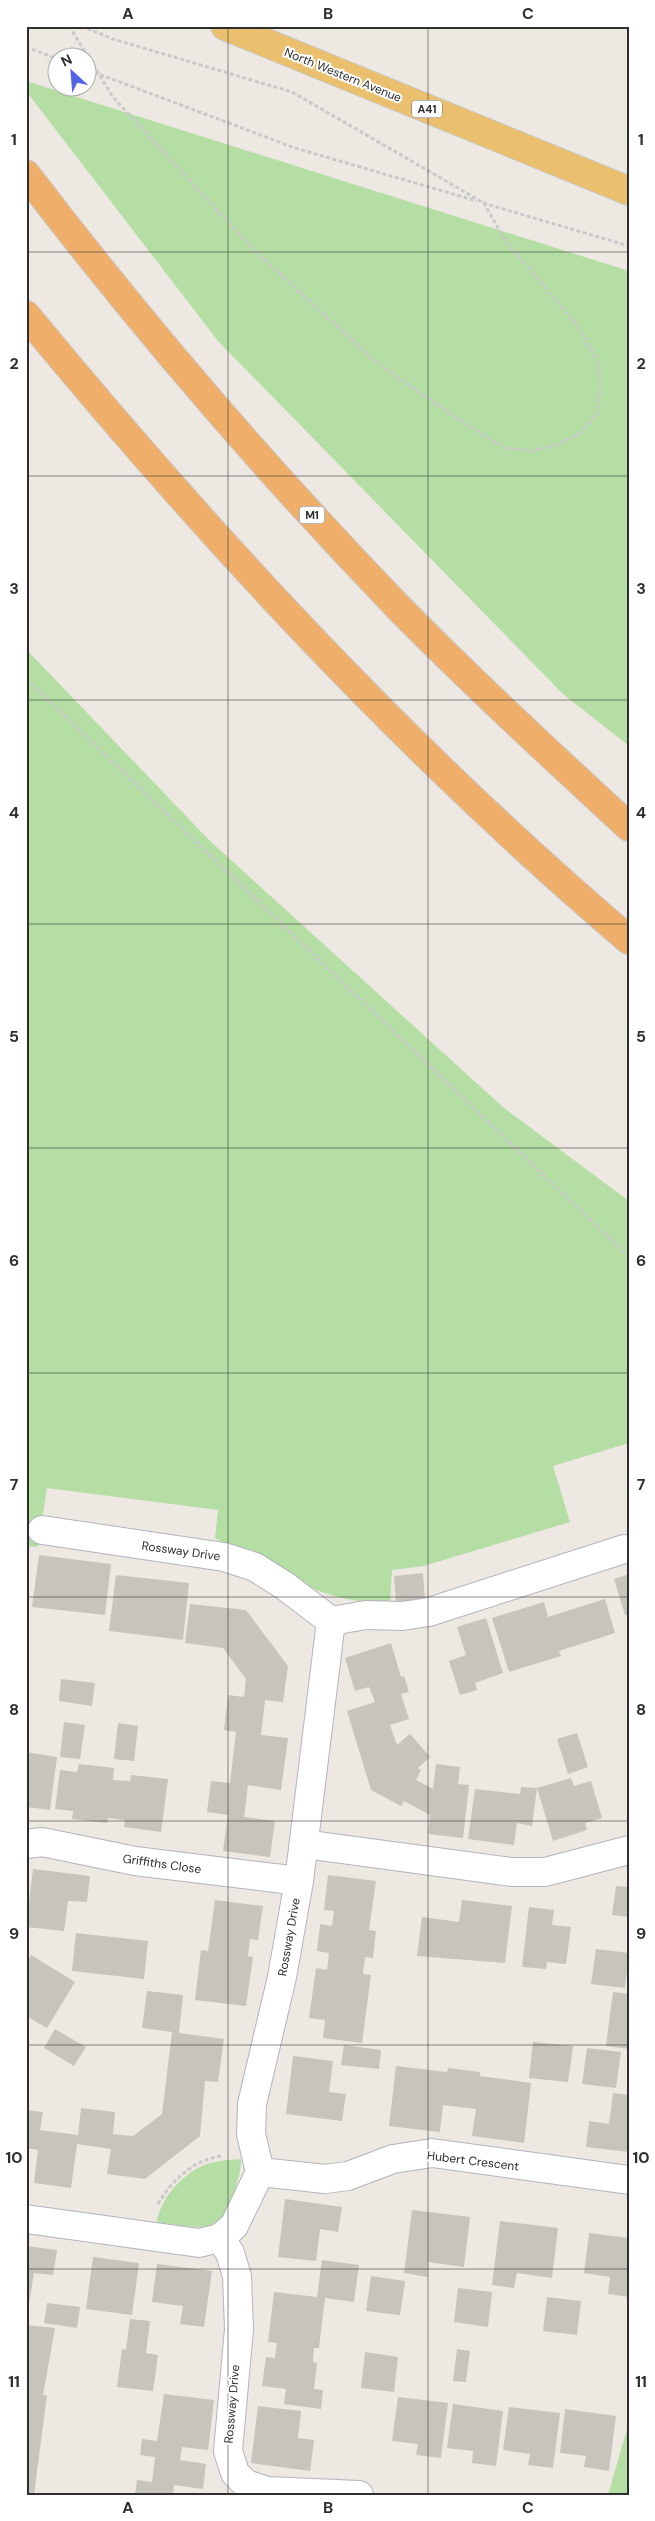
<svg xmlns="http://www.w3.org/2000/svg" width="655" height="2521" font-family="'DM Sans',sans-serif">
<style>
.grass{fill:#b4dea4}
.building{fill:#c7c3bd}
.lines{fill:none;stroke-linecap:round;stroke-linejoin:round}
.minor-casing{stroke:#b2b3bc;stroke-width:30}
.trunk-casing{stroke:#c9c9c9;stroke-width:30}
.motorway-casing{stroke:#c9c9c9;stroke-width:30}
.path{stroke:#c9c9c9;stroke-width:3;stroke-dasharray:4 2.5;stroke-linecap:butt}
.minor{stroke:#fff;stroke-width:28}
.trunk{stroke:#eac06e;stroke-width:28}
.motorway{stroke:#f0ae6b;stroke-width:28}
.path-bridge{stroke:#c9c9c9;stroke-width:3;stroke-dasharray:4 2.5;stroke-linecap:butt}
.grid{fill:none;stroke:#2e2e2e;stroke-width:1;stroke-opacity:0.55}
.labels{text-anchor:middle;stroke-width:4;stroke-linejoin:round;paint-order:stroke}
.shield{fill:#fff;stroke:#6d6d6d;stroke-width:1}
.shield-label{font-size:11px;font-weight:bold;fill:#2e2e2e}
.street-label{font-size:12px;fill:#2e2e2e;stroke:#fff}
.neatline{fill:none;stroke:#2e2e2e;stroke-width:2}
.grid-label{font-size:16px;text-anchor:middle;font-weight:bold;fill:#2e2e2e}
</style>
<rect width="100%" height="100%" fill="#ede9e2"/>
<g class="grass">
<polygon points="26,81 629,271 629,746 563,694 218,341 26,91"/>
<path d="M 26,649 L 209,840 L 504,1108 L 629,1201 L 629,1443 L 553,1466 L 570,1522 L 424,1566 L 392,1570 L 390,1604 C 359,1602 328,1598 300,1582 C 283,1573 268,1559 251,1551 C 239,1545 226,1546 215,1538 L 218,1510 L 47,1488 L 38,1547 L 26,1546 Z"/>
<path d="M 241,2159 C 241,2172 237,2183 233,2196 C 219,2239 193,2226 157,2222 C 161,2198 181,2176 202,2166 C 214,2161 228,2160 241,2159 Z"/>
<polygon points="629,2422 629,2495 608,2495"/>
</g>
<g class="building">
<polygon points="39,1555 111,1564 105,1615 32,1607"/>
<polygon points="423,1573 425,1600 396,1602 394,1576"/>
<polygon points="629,1574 629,1614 625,1615 614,1579"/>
<polygon points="116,1575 189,1583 183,1640 109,1631"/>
<polygon points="605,1599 615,1633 559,1651 561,1656 509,1672 492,1618 544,1602 548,1617"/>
<polygon points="190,1604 246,1610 288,1666 283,1702 265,1700 261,1735 288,1738 281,1790 248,1785 244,1817 275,1821 270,1857 223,1851 228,1815 207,1812 211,1781 230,1783 236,1732 224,1730 228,1695 244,1697 246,1679 223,1648 185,1643"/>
<polygon points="486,1618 503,1673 475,1683 477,1690 460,1695 449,1661 466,1655 457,1627"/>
<polygon points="391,1643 401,1677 404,1676 409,1692 401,1694 409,1719 390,1725 397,1745 410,1734 430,1757 418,1768 421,1770 416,1780 433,1789 436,1764 460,1767 458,1784 469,1785 463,1838 428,1834 430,1815 404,1801 401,1806 371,1790 347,1711 375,1702 369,1687 355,1691 345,1658"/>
<polygon points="61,1679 95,1683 92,1706 59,1701"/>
<polygon points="64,1722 85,1725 80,1759 60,1757"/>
<polygon points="118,1723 138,1726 134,1761 114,1759"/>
<polygon points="577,1733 588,1767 568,1774 557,1739"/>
<polygon points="26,1752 57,1757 50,1810 26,1807"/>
<polygon points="79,1764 114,1768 113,1780 130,1781 131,1775 168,1779 161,1832 124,1827 125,1820 108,1818 107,1823 72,1819 73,1811 55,1809 60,1770 77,1772"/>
<polygon points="571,1778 574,1786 591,1781 602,1818 585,1823 587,1830 553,1841 537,1788"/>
<polygon points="521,1787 537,1788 532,1826 517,1823 514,1845 468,1839 475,1789 520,1794"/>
<polygon points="33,1869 90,1876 87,1902 68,1901 64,1931 26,1927"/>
<polygon points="328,1875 376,1881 369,1930 376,1931 373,1958 365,1957 363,1974 371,1975 362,2043 323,2038 325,2020 309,2018 316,1968 327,1970 329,1953 317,1951 320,1924 332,1926 334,1911 324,1910"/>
<polygon points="616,1886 629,1887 629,1917 612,1915"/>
<polygon points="215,1900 263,1906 258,1940 250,1939 248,1956 253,1957 246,2006 195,2000 201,1950 208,1951"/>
<polygon points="462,1900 512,1906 505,1963 417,1956 422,1917 459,1922"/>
<polygon points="529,1907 554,1910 552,1925 571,1927 566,1964 547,1962 546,1969 522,1967"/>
<polygon points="76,1933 148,1941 144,1979 72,1971"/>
<polygon points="596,1949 629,1953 625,1988 591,1984"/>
<polygon points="31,1955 75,1982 47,2028 26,2016 26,1964"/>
<polygon points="147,1991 183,1995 179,2033 224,2039 218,2082 205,2081 200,2136 145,2179 107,2174 111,2149 77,2144 71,2188 34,2183 38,2150 26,2148 26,2110 43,2112 40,2130 78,2135 81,2108 115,2112 113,2134 133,2136 162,2114 172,2032 142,2028"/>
<polygon points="613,1992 629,1994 629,2049 606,2046"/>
<polygon points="55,2029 86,2047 74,2066 44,2048"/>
<polygon points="533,2042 573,2046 568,2082 529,2078"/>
<polygon points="344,2045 381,2050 379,2069 341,2065"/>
<polygon points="587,2048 621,2052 616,2088 582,2084"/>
<polygon points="293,2056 333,2061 329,2092 346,2094 342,2121 286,2114"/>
<polygon points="396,2066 447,2072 448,2068 480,2072 480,2076 531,2083 524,2143 472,2136 476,2109 459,2107 443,2105 440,2132 389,2126"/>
<polygon points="613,2093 629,2095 629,2152 586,2147 589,2121 609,2124"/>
<polygon points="285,2199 342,2207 338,2232 320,2229 316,2261 278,2257"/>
<polygon points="412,2210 470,2217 464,2267 428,2262 427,2277 404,2273"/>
<polygon points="500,2221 558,2228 552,2278 517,2273 514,2288 492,2285"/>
<polygon points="589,2233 629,2238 629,2297 608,2294 610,2277 584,2273"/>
<polygon points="26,2246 57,2250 53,2275 34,2273 29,2303 26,2302"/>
<polygon points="93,2257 139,2263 132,2315 86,2309"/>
<polygon points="322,2260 359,2265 354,2302 325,2298 319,2348 314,2348 313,2362 317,2363 314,2389 323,2390 321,2409 284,2404 286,2389 262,2386 266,2357 275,2358 277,2343 268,2342 274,2292 317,2297"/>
<polygon points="157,2264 212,2271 204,2327 180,2324 183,2306 152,2302"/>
<polygon points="371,2276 405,2281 400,2315 366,2311"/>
<polygon points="458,2288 492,2292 488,2327 454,2322"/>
<polygon points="547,2297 581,2301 577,2335 543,2331"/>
<polygon points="47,2303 80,2307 77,2328 44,2323"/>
<polygon points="130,2319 150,2321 146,2353 158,2355 153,2391 117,2387 122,2349 126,2350"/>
<polygon points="26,2325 55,2328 43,2395 47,2395 34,2495 26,2495"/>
<polygon points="457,2349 470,2351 466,2382 453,2381"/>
<polygon points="365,2352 398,2357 394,2392 361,2388"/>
<polygon points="164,2394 214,2400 208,2450 182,2447 180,2460 206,2464 203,2489 174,2485 173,2495 135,2495 137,2480 152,2482 155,2457 140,2455 142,2439 157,2441"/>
<polygon points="398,2397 448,2403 441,2458 416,2455 418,2444 392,2441"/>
<polygon points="453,2404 503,2411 496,2466 472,2463 473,2451 447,2448"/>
<polygon points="258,2406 301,2411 298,2438 314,2440 310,2471 251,2463"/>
<polygon points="509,2407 560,2413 553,2468 528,2465 530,2454 503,2450"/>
<polygon points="565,2409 616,2416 609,2471 584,2467 586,2456 560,2453"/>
</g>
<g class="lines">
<defs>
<g id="minor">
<polyline points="331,1621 366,1615 402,1616 429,1612 624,1549"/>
<polyline points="26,1844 42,1842 135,1861 299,1881"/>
<polyline points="304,1844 511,1872 545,1872 629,1850"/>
<polyline points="260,2172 325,2179 348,2176 393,2159 432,2153 629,2180"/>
<polyline points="26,2219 199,2243 220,2238 234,2226 260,2172 251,2134 252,2104 282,1977 299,1881 331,1621 285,1586 255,1567 224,1557 42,1530"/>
<polyline points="220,2238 230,2253 237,2276 239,2329 228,2451 235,2473 246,2484 267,2491 359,2495"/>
</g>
<polyline id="trunk" points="225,26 629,191"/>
<g id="motorway">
<path d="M 26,174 C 142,326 267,471 399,608 C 473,683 551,755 629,827"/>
<path d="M 26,315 C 210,538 408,752 629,940"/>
</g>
</defs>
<use href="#minor" class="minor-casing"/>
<use href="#trunk" class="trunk-casing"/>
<use href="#motorway" class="motorway-casing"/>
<g class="path">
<polyline points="69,26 113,97 254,250 376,362 452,415 505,448 532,451 556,445 578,435 596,415 600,389 599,364 578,326 506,242 484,203 292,92 113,39 81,26"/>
<polyline points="26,47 58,59"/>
<polyline points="295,148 477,201"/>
<polyline points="483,203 629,246"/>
<polyline points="26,679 629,1257"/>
<path d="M 158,2204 C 171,2181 194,2159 222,2156"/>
</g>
<use href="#minor" class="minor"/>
<use href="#trunk" class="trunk"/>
<use href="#motorway" class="motorway"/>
<polyline class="path-bridge" points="88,70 295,148"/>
</g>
<path class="grid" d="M 228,26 L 228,2495M 428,26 L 428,2495M 26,252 L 629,252M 26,476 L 629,476M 26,700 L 629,700M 26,924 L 629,924M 26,1148 L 629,1148M 26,1373 L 629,1373M 26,1597 L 629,1597M 26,1821 L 629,1821M 26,2045 L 629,2045M 26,2269 L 629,2269"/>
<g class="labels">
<g class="shield">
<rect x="412" y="100.5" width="30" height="17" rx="4"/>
<rect x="299.5" y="506.5" width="25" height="17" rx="4"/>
</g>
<g class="shield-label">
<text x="427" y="113">A41</text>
<text x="312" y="519">M1</text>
</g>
<g class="street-label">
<text transform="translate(343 75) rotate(22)" y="4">North Western Avenue</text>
<text transform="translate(181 1551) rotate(8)" y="4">Rossway Drive</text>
<text transform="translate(162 1864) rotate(8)" y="4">Griffiths Close</text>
<text transform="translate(289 1937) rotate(-80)" y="4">Rossway Drive</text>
<text transform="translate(473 2161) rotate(7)" y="4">Hubert Crescent</text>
<text transform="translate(232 2404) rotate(-85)" y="4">Rossway Drive</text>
</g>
</g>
<rect width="655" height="2521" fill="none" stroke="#ffffff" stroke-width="55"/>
<g transform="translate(72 72) rotate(334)"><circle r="24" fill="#ffffff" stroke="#ababab"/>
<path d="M0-4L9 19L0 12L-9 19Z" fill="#5364e9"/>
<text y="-8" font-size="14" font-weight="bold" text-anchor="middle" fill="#2e2e2e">N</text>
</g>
<rect x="28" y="28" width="600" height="2466" class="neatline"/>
<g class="grid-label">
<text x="128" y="19">A</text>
<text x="328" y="19">B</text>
<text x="528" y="19">C</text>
<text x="14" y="145">1</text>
<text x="641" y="145">1</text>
<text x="14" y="369">2</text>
<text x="641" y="369">2</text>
<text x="14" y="594">3</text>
<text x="641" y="594">3</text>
<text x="14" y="818">4</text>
<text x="641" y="818">4</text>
<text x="14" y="1042">5</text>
<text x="641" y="1042">5</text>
<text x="14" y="1266">6</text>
<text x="641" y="1266">6</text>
<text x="14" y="1490">7</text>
<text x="641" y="1490">7</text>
<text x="14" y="1715">8</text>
<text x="641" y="1715">8</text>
<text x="14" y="1939">9</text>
<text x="641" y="1939">9</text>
<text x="14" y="2163">10</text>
<text x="641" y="2163">10</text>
<text x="14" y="2387">11</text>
<text x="641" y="2387">11</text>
<text x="128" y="2513">A</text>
<text x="328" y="2513">B</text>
<text x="528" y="2513">C</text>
</g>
</svg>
